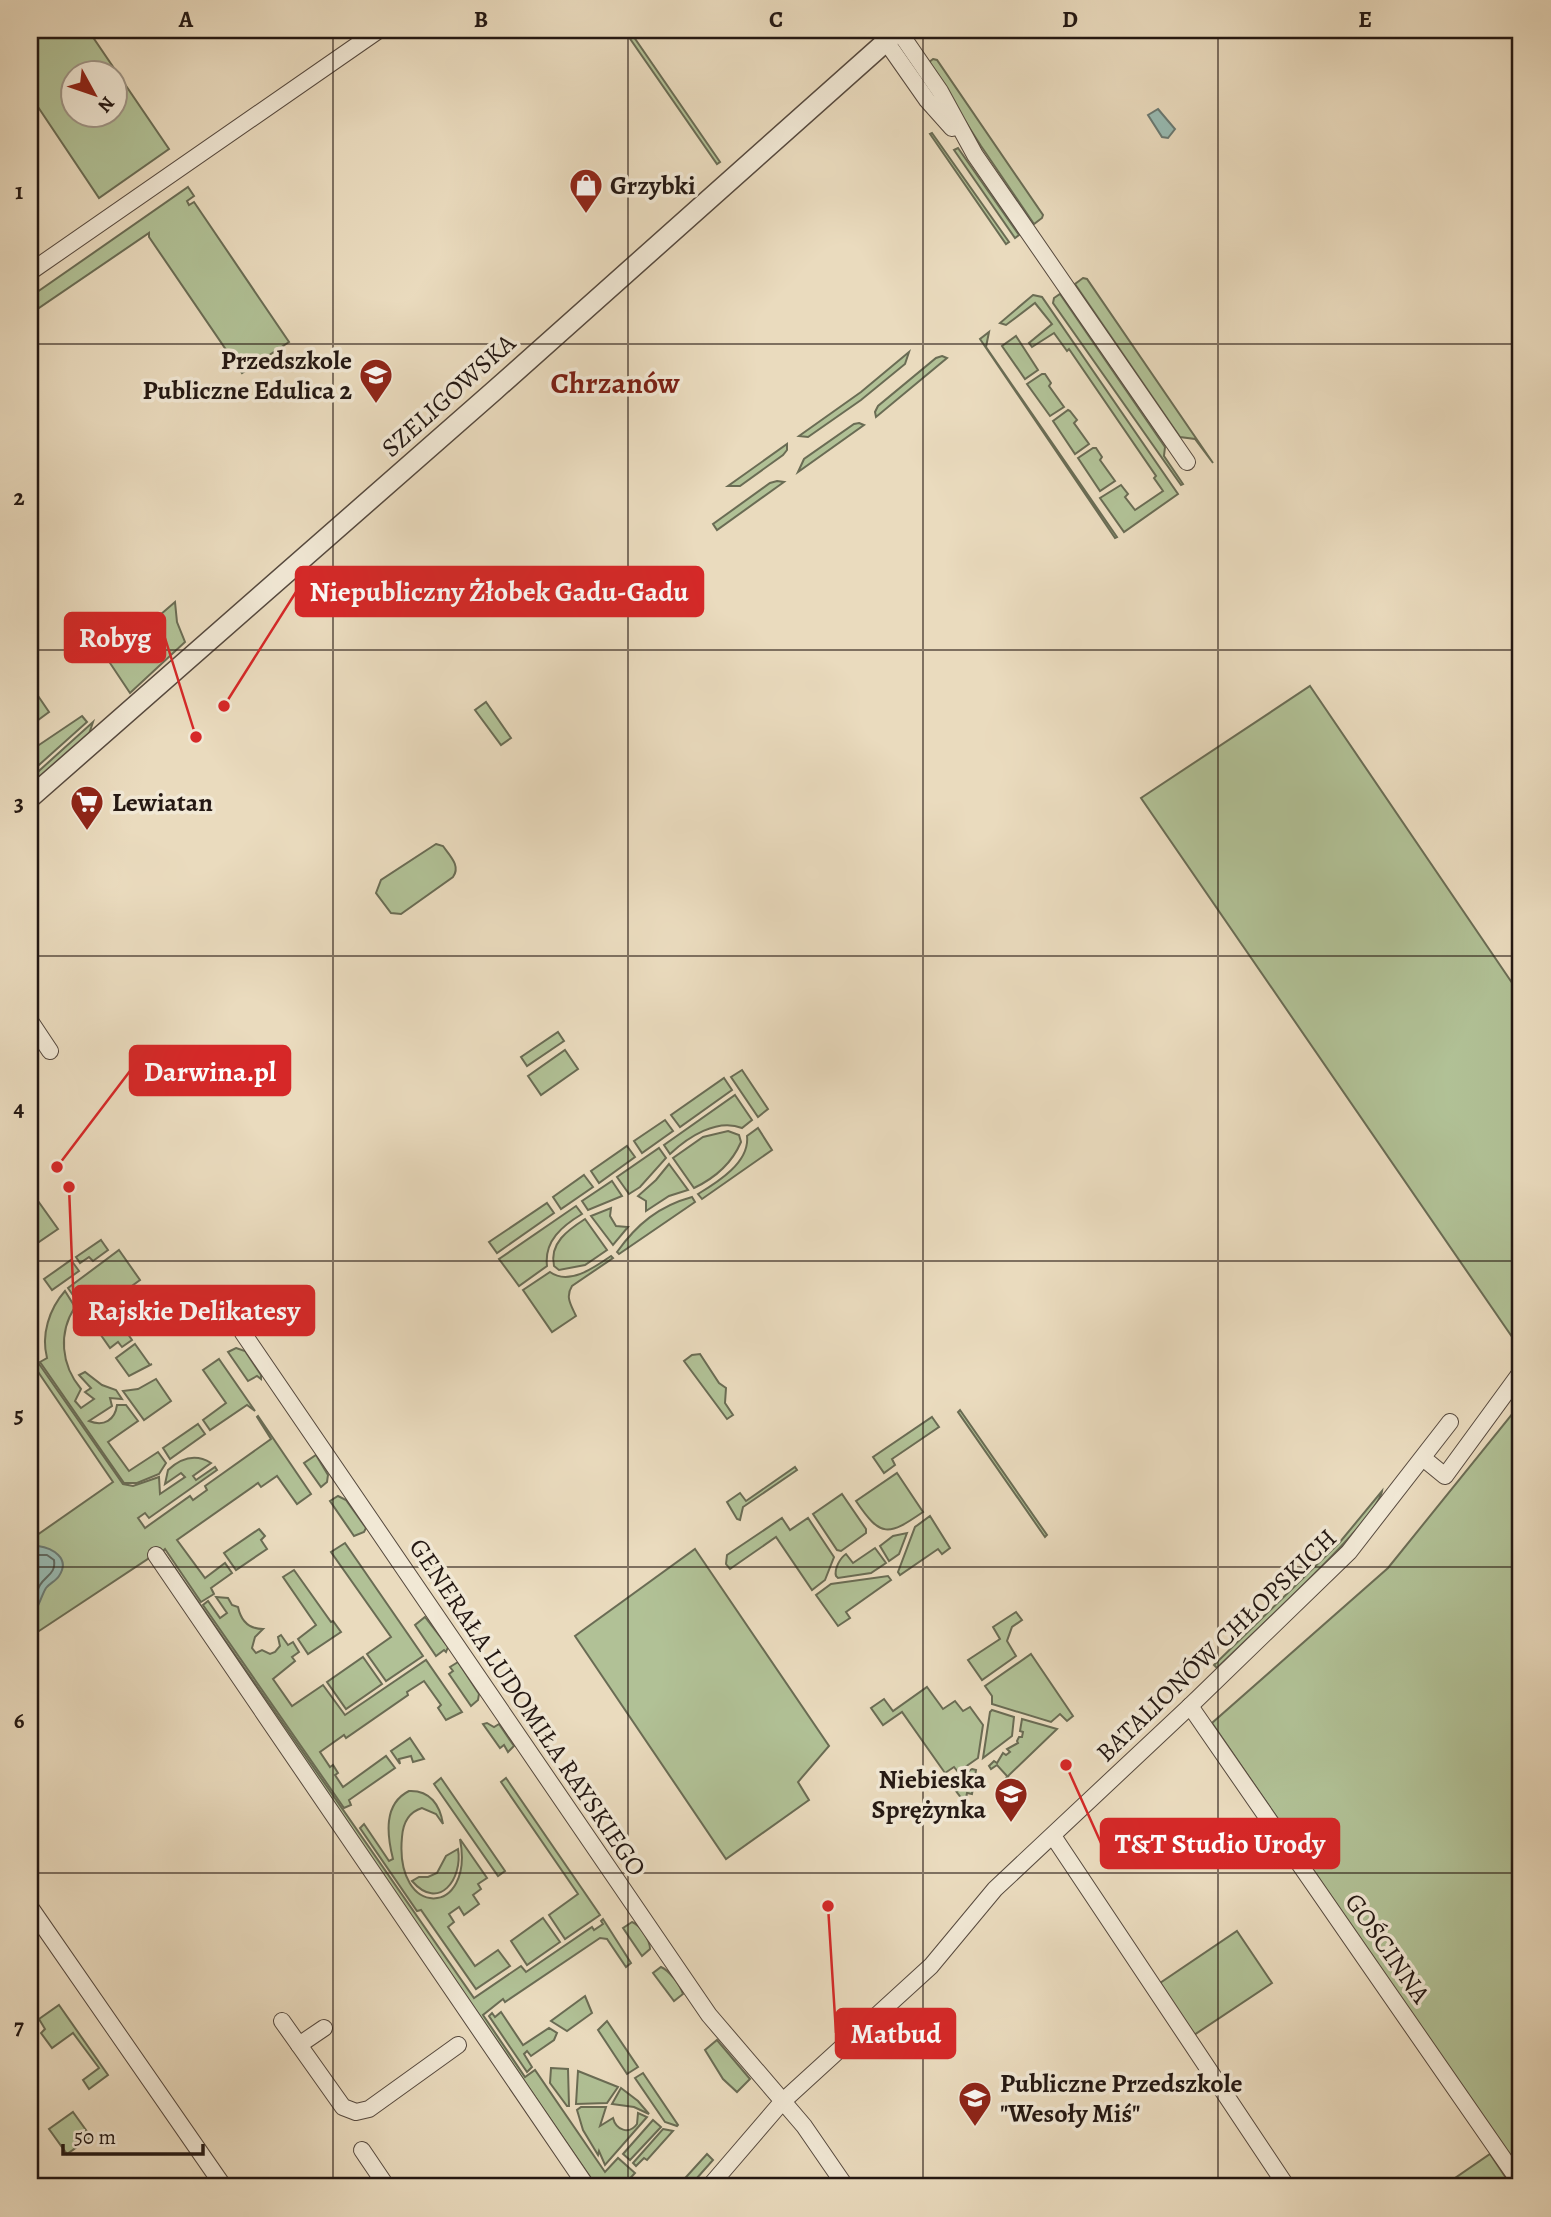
<svg xmlns="http://www.w3.org/2000/svg" width="1551" height="2217" font-family="Alegreya,serif">
<style>
.green{fill:#b1c196;stroke:#6a6c54;stroke-width:2;fill-rule:evenodd}
.water{fill:#98bbb3;stroke:#6a7a73;stroke-width:2}
.lines{fill:none;stroke-linecap:round;stroke-linejoin:round}
.shore{stroke:#5e6a63;stroke-width:2}
.minor-casing{stroke:#56493e;stroke-width:18}
.tertiary-casing{stroke:#56493e;stroke-width:22}
.minor{stroke:#f1e8d5;stroke-width:16}
.tertiary{stroke:#f1e8d5;stroke-width:19}
.grid{fill:none;stroke:#241813;stroke-width:2;stroke-opacity:0.55}
.labels{text-anchor:middle;stroke-width:7;stroke-linejoin:round;paint-order:stroke}
.poi-label{font-size:26px;font-weight:bold;fill:#241813;stroke:#f1e8d5;text-anchor:start}
.street-label{font-size:26px;fill:#241813;stroke:#f1e8d5}
.quarter-label{font-size:30px;font-weight:bold;fill:#7a1f14;stroke:#f1e8d5}
.leader{fill:none;stroke:#d62828;stroke-width:2.5}
.callout-dot{fill:#d62828;stroke:#f1e8d5;stroke-width:2.5}
.callout{fill:#d62828;stroke:#d62828;stroke-width:2.5}
.callout-label{font-size:28px;text-anchor:middle;font-weight:bold;fill:#fff}
.neatline{fill:none;stroke:#241813;stroke-width:2.5}
.grid-label{font-size:23px;text-anchor:middle;font-weight:bold;fill:#241813}
</style>
<rect width="100%" height="100%" fill="#eadbbe"/>
<filter id="stains"><feTurbulence type="fractalNoise" baseFrequency=".00286" numOctaves="4"/><feColorMatrix values="0 0 0 0 .2 0 0 0 0 .09 0 0 0 0 .02 0 0 0 .5 -.17"/></filter>
<radialGradient id="worn" r=".72"><stop offset=".6" stop-color="#630" stop-opacity="0"/><stop offset="1" stop-color="#630" stop-opacity=".3"/></radialGradient>
<g class="green">
<path d="M 30,30 L 88,30 L 169,149 L 99,198 L 30,95 ZM 74,74 L 116,74 L 116,116 L 74,116 Z"/>
<polygon points="624,30 629,30 720,162 717,164"/>
<polygon points="933,59 937,60 1043,215 1042,218 1034,224 981,146 928,63"/>
<polygon points="932,133 1009,242 1006,244 930,134"/>
<polygon points="958,148 1019,235 1015,238 954,150"/>
<polygon points="188,187 194,196 187,201 189,205 194,202 289,342 242,373 149,237 149,233 30,314 30,297"/>
<polygon points="1083,278 1087,279 1213,463 1195,439 1180,437 1075,284"/>
<polygon points="1060,294 1165,447 1164,456 1183,484 1181,485 1053,303 1054,298"/>
<polygon points="1033,295 1042,297 1178,494 1124,532 1100,498 1121,485 1128,494 1125,497 1135,510 1163,491 1154,478 1156,476 1069,349 1067,351 1054,333 1032,347 1029,343 1052,324 1035,303 1006,325 1000,323"/>
<polygon points="989,332 986,347 1117,537 1115,538 980,339"/>
<polygon points="1016,336 1038,370 1025,379 1002,346"/>
<polygon points="909,352 905,364 861,400 808,437 799,436 861,392"/>
<polygon points="942,356 947,358 876,417 875,412 878,406 936,358"/>
<polygon points="1042,374 1045,374 1051,383 1049,386 1064,407 1050,416 1027,384"/>
<polygon points="1068,410 1070,411 1077,420 1074,423 1089,444 1075,454 1053,421"/>
<polygon points="859,423 864,425 798,472 804,459 854,424"/>
<polygon points="787,444 787,450 783,455 740,486 728,486"/>
<polygon points="1093,448 1096,448 1102,457 1100,460 1115,481 1100,491 1078,458"/>
<polygon points="777,481 784,482 717,530 713,524 770,483"/>
<polygon points="175,602 177,622 185,642 130,693 108,660"/>
<polygon points="1310,686 1521,996 1521,1345 1519,1347 1141,798"/>
<polygon points="32,687 49,712 30,726 30,689"/>
<polygon points="486,702 511,738 501,745 475,710"/>
<polygon points="82,716 87,722 30,773 30,750 36,747"/>
<polygon points="93,722 89,734 30,787 30,779"/>
<path d="M 436,844 L 443,846 C 450,856 461,866 453,877 L 401,914 L 391,913 L 376,893 L 381,880 Z"/>
<polygon points="558,1032 564,1041 527,1066 521,1057"/>
<polygon points="565,1050 578,1069 541,1095 528,1076"/>
<polygon points="742,1070 768,1109 758,1117 731,1077"/>
<polygon points="724,1078 732,1090 680,1127 671,1115"/>
<path d="M 735,1095 L 752,1120 L 742,1128 C 717,1118 688,1137 670,1154 L 664,1145 Z"/>
<polygon points="665,1120 673,1131 642,1153 634,1141"/>
<path d="M 758,1128 L 772,1150 L 702,1199 L 698,1194 C 718,1182 750,1162 747,1136 Z"/>
<path d="M 728,1131 L 739,1135 L 741,1142 C 732,1163 715,1178 694,1188 L 673,1158 L 703,1137 Z"/>
<polygon points="627,1146 635,1157 599,1183 591,1171"/>
<polygon points="659,1148 666,1158 640,1187 629,1194 617,1177"/>
<polygon points="669,1164 688,1190 669,1196 646,1211 646,1201 638,1196 656,1180"/>
<polygon points="584,1175 593,1187 561,1209 553,1197"/>
<polygon points="612,1181 622,1196 588,1210 582,1201"/>
<polygon points="30,1194 36,1202 38,1201 58,1229 30,1248"/>
<path d="M 692,1197 L 695,1202 L 619,1254 L 617,1252 C 637,1224 659,1206 692,1197 Z"/>
<polygon points="547,1203 554,1213 497,1253 489,1242"/>
<path d="M 576,1206 L 582,1214 C 562,1226 544,1241 547,1266 L 519,1286 L 499,1259 Z"/>
<polygon points="611,1208 610,1216 616,1226 628,1227 613,1245 591,1216"/>
<path d="M 585,1219 L 607,1250 L 585,1265 L 559,1270 L 554,1266 C 549,1243 568,1230 585,1219 Z"/>
<polygon points="101,1240 108,1250 93,1261 89,1257 80,1263 76,1257"/>
<polygon points="119,1250 140,1280 107,1304 132,1340 122,1347 118,1342 110,1348 68,1288"/>
<path d="M 611,1256 L 613,1258 L 572,1286 C 565,1297 571,1305 576,1316 L 552,1332 L 523,1290 L 550,1272 C 569,1286 595,1267 611,1256 Z"/>
<polygon points="71,1260 79,1271 52,1290 44,1279"/>
<path d="M 65,1291 L 75,1307 C 58,1333 61,1365 81,1389 L 75,1401 L 81,1408 L 94,1399 L 85,1392 L 91,1388 L 79,1375 L 85,1372 L 102,1385 L 116,1390 L 122,1399 L 110,1398 L 112,1406 L 89,1421 C 104,1427 115,1420 117,1405 L 126,1405 L 138,1421 L 108,1442 L 129,1471 L 158,1452 L 166,1463 L 159,1474 L 137,1483 L 124,1483 L 40,1362 L 47,1358 C 41,1335 49,1309 65,1291 Z"/>
<polygon points="135,1344 150,1365 152,1364 129,1376 116,1358"/>
<polygon points="236,1348 245,1351 261,1375 261,1379 257,1376 248,1381 228,1352"/>
<path d="M 30,1351 L 123,1484 L 133,1486 L 159,1477 L 160,1494 L 185,1477 L 181,1473 L 165,1484 L 168,1470 C 181,1458 195,1453 211,1463 L 193,1476 L 196,1480 L 215,1467 L 217,1470 L 149,1518 L 145,1513 L 138,1518 L 145,1528 L 190,1496 L 193,1500 L 207,1490 L 205,1486 L 271,1439 L 257,1417 L 258,1416 L 311,1494 L 297,1504 L 277,1476 L 261,1487 L 258,1483 L 177,1540 L 205,1578 L 225,1563 L 232,1573 L 211,1588 L 214,1594 L 201,1602 L 165,1549 L 163,1551 L 474,1998 L 521,1966 L 526,1972 L 592,1927 L 594,1930 L 603,1924 L 601,1921 L 603,1919 L 631,1963 L 626,1967 L 607,1939 L 600,1938 L 505,2002 L 503,1999 L 483,2015 L 525,2077 L 535,2070 L 605,2172 L 618,2158 L 635,2173 L 622,2187 L 597,2187 L 160,1551 L 30,1637 L 30,1540 L 113,1482 L 30,1360 Z"/>
<polygon points="700,1354 719,1383 726,1388 725,1403 733,1415 727,1419 684,1361 692,1355"/>
<polygon points="219,1359 255,1411 247,1405 210,1430 203,1420 226,1403 203,1370"/>
<polygon points="156,1379 171,1401 144,1420 123,1391 138,1389"/>
<polygon points="1521,1403 1521,2173 1212,1723 1388,1568"/>
<polygon points="960,1410 1047,1535 1045,1537 958,1412"/>
<polygon points="932,1417 939,1427 892,1459 895,1465 884,1473 873,1457"/>
<polygon points="198,1424 205,1434 170,1459 163,1448"/>
<polygon points="316,1455 328,1475 327,1482 321,1487 304,1463"/>
<polygon points="795,1467 797,1470 743,1507 740,1520 737,1519 727,1502 740,1493 746,1501"/>
<path d="M 897,1473 L 923,1512 C 888,1536 881,1538 856,1501 Z"/>
<path d="M 1382,1491 C 1377,1521 1246,1639 1217,1668 L 1214,1665 L 1340,1542 Z"/>
<polygon points="842,1494 866,1529 866,1533 841,1551 837,1550 813,1514"/>
<polygon points="338,1496 346,1500 366,1528 364,1532 354,1536 330,1501"/>
<polygon points="930,1516 950,1548 942,1554 938,1549 900,1575 898,1572 915,1527"/>
<polygon points="782,1518 790,1530 808,1518 834,1557 825,1580 812,1590 776,1537 730,1569 726,1564 727,1555"/>
<polygon points="259,1529 265,1536 261,1540 267,1549 236,1570 224,1553"/>
<polygon points="907,1533 899,1554 889,1561 880,1546 893,1536"/>
<polygon points="345,1543 423,1656 386,1681 367,1654 391,1637 331,1552"/>
<path d="M 875,1548 L 886,1563 L 871,1573 L 838,1578 L 836,1576 C 834,1569 840,1558 846,1554 L 853,1563 Z"/>
<polygon points="695,1549 829,1746 798,1782 809,1800 726,1859 575,1636"/>
<polygon points="294,1570 331,1622 333,1621 341,1632 308,1654 298,1639 316,1625 283,1577"/>
<polygon points="888,1576 891,1580 846,1612 850,1618 838,1626 816,1595 831,1584"/>
<path d="M 216,1597 L 228,1598 L 232,1605 L 238,1607 C 241,1621 249,1629 263,1629 L 255,1637 L 252,1648 L 256,1653 L 262,1650 L 270,1654 L 275,1652 L 280,1646 L 278,1637 L 281,1635 L 288,1645 L 293,1642 L 299,1652 L 292,1657 L 295,1661 L 273,1679 L 292,1706 L 323,1685 L 345,1715 L 426,1660 L 462,1712 L 446,1720 L 438,1708 L 441,1705 L 424,1681 L 407,1692 L 408,1695 L 346,1738 L 344,1735 L 320,1752 L 330,1767 L 333,1765 L 338,1773 L 335,1775 L 343,1787 L 386,1756 L 395,1768 L 349,1800 L 351,1805 L 344,1808 L 203,1605 L 208,1601 L 220,1618 L 227,1613 Z"/>
<polygon points="1016,1612 1022,1620 1012,1627 1007,1641 1016,1656 982,1680 968,1660 1000,1639 993,1627"/>
<polygon points="425,1617 448,1647 446,1652 444,1650 436,1656 415,1625"/>
<polygon points="1031,1654 1073,1716 1067,1721 1060,1714 1051,1722 992,1704 992,1696 985,1686"/>
<polygon points="363,1657 382,1684 346,1709 327,1682"/>
<polygon points="458,1662 479,1694 478,1700 471,1706 449,1674 453,1671 450,1667"/>
<polygon points="927,1687 943,1709 955,1701 963,1711 970,1707 983,1725 978,1758 958,1772 954,1767 945,1773 902,1712 883,1725 871,1708 884,1699 893,1711"/>
<polygon points="992,1710 1014,1717 1012,1736 983,1758 990,1712"/>
<polygon points="1022,1719 1057,1729 1009,1775 1005,1782 1007,1776 997,1765 991,1769 989,1766 994,1761 997,1763 1003,1753 1006,1755 1010,1752 1007,1749 1018,1743 1017,1741 1019,1737 1022,1737 1023,1732 1020,1731"/>
<polygon points="487,1723 494,1727 499,1724 514,1746 508,1752 504,1745 500,1748 483,1724"/>
<polygon points="410,1738 424,1759 413,1762 411,1756 399,1759 400,1764 391,1751"/>
<polygon points="972,1769 976,1770 972,1794 967,1793 965,1803 950,1783"/>
<polygon points="441,1778 505,1871 498,1876 434,1784"/>
<polygon points="506,1778 600,1915 565,1939 549,1915 578,1894 501,1782"/>
<path d="M 409,1791 C 430,1790 440,1805 443,1824 L 436,1814 L 422,1808 C 409,1812 403,1823 402,1837 C 394,1920 475,1917 460,1839 L 487,1878 L 478,1884 L 481,1889 L 473,1895 L 479,1904 L 464,1915 L 459,1907 L 449,1914 L 454,1922 L 448,1927 L 475,1966 L 498,1950 L 510,1966 L 476,1989 L 421,1910 L 417,1911 L 360,1828 L 364,1824 L 389,1861 L 393,1859 C 387,1835 383,1804 409,1791 Z"/>
<path d="M 458,1849 C 463,1879 439,1912 412,1881 L 419,1877 L 428,1877 L 437,1873 L 446,1856 Z"/>
<polygon points="543,1918 560,1942 527,1965 511,1941"/>
<path d="M 632,1922 C 640,1925 650,1940 650,1949 L 642,1956 L 623,1928 Z"/>
<polygon points="1237,1931 1272,1983 1194,2035 1160,1983"/>
<path d="M 661,1967 C 670,1971 680,1985 683,1994 L 674,2001 L 653,1973 Z"/>
<polygon points="585,1996 592,2013 567,2031 551,2021"/>
<polygon points="59,2005 108,2075 89,2089 83,2080 99,2068 73,2033 52,2048 41,2033 45,2029 39,2019"/>
<polygon points="501,2012 523,2045 549,2028 557,2033 554,2040 531,2056 527,2051 524,2054 532,2067 527,2072 489,2016 492,2013 495,2017"/>
<polygon points="607,2021 638,2067 627,2074 598,2030"/>
<polygon points="717,2040 750,2079 737,2092 723,2079 705,2050"/>
<polygon points="551,2068 568,2069 569,2106 567,2106 550,2083"/>
<polygon points="578,2071 618,2087 607,2103 576,2104"/>
<polygon points="643,2073 678,2125 677,2126 665,2122 635,2078"/>
<polygon points="621,2088 638,2101 649,2114 634,2107 612,2104"/>
<path d="M 581,2107 L 606,2107 L 600,2126 L 613,2118 C 616,2130 629,2135 637,2124 L 638,2113 L 647,2117 L 605,2165 L 599,2151 L 598,2155 L 583,2130 L 577,2110 Z"/>
<polygon points="73,2112 91,2137 67,2154 49,2129"/>
<polygon points="653,2120 661,2127 630,2160 623,2154"/>
<polygon points="663,2129 673,2131 647,2160 644,2158 636,2166 633,2163"/>
<polygon points="707,2154 713,2160 689,2187 677,2187"/>
<polygon points="1490,2154 1512,2187 1442,2187"/>
</g>
<g class="water">
<polygon points="1158,109 1175,129 1168,138 1162,137 1148,115"/>
<path d="M 38,1546 C 52,1548 71,1558 59,1576 C 56,1581 50,1583 46,1588 C 40,1598 39,1609 30,1618 L 30,1548 Z"/>
</g>
<g class="lines">
<path class="shore" d="M 30,1555 L 47,1555 L 54,1560 C 56,1574 46,1575 40,1585 C 36,1592 34,1600 30,1607"/>
<defs>
<g id="minor">
<polyline points="878,30 927,100 952,128"/>
<polyline points="898,30 940,91 975,155 1187,462"/>
<polyline points="30,272 379,30"/>
<polyline points="30,1021 50,1051"/>
<polyline points="243,1333 709,2015 804,2126 846,2187"/>
<polyline points="1423,1458 1445,1476 1521,1372"/>
<polyline points="156,1555 587,2187"/>
<polyline points="1190,1706 1521,2184"/>
<polyline points="1053,1836 1287,2187"/>
<polyline points="30,1907 224,2187"/>
<polyline points="282,2021 343,2107 356,2112 369,2109 458,2045"/>
<polyline points="299,2045 324,2028"/>
<polyline points="362,2150 387,2187"/>
<polyline points="709,2187 782,2102 931,1966 995,1889 1190,1706 1349,1552 1450,1422"/>
</g>
<polyline id="tertiary" points="30,798 495,390 899,30"/>
</defs>
<use href="#minor" class="minor-casing"/>
<use href="#tertiary" class="tertiary-casing"/>
<use href="#minor" class="minor"/>
<use href="#tertiary" class="tertiary"/>
</g>
<path class="grid" d="M 333,30 L 333,2187M 628,30 L 628,2187M 923,30 L 923,2187M 1218,30 L 1218,2187M 30,344 L 1521,344M 30,650 L 1521,650M 30,956 L 1521,956M 30,1261 L 1521,1261M 30,1567 L 1521,1567M 30,1873 L 1521,1873"/>
<defs>
<symbol id="shop-pin" viewBox="-11 -11 22 30"><path d="M0 17L-7.5 6A9.5 9.5 0 1 1 7.5 6Z" fill="#8f2418" stroke="#f1e8d5"/><path d="M-5-2.5h2.3a2.7 3.5 0 0 1 5.4 0H5L5.5 6h-11ZM-1.5-2.5h3a1.5 2.3 0 0 0-3 0Z" fill="#fff"/></symbol>
<symbol id="school-pin" viewBox="-11 -11 22 30"><path d="M0 17L-7.5 6A9.5 9.5 0 1 1 7.5 6Z" fill="#8f2418" stroke="#f1e8d5"/><path d="M0-5L7-2L0 1L-7-2ZM-4 1L0 2.5L4 1V4Q0 6-4 4Z" fill="#fff"/></symbol>
<symbol id="supermarket-pin" viewBox="-11 -11 22 30"><path d="M0 17L-7.5 6A9.5 9.5 0 1 1 7.5 6Z" fill="#8f2418" stroke="#f1e8d5"/><path d="M-6-5.5h2.5l.6 2H6L4.5 2H-2.5L-4.4-4H-6ZM-1.5 3.2a1.3 1.3 0 1 0 .1 0ZM3 3.2a1.3 1.3 0 1 0 .1 0Z" fill="#fff"/></symbol>
</defs>
<g fill-rule="evenodd">
<use href="#shop-pin" x="567" y="166" width="38" height="52"/>
<use href="#school-pin" x="357" y="356" width="38" height="52"/>
<use href="#supermarket-pin" x="68" y="783" width="38" height="52"/>
<use href="#school-pin" x="992" y="1775" width="38" height="52"/>
<use href="#school-pin" x="956" y="2079" width="38" height="52"/>
</g>
<g class="labels">
<g class="poi-label">
<text x="610" y="194">Grzybki</text>
<text x="352" y="369" text-anchor="end">Przedszkole<tspan x="352" dy="30">Publiczne Edulica 2</tspan></text>
<text x="112" y="811">Lewiatan</text>
<text x="986" y="1788" text-anchor="end">Niebieska<tspan x="986" dy="30">Sprężynka</tspan></text>
<text x="1000" y="2092">Publiczne Przedszkole<tspan x="1000" dy="30">"Wesoły Miś"</tspan></text>
</g>
<g class="street-label">
<text transform="translate(448 395) rotate(-42)" y="9">SZELIGOWSKA</text>
<text transform="translate(1216 1645) rotate(-44)" y="9">BATALIONÓW CHŁOPSKICH</text>
<text transform="translate(528 1707) rotate(56)" y="9">GENERAŁA LUDOMIŁA RAYSKIEGO</text>
<text transform="translate(1388 1948) rotate(55)" y="9">GOŚCINNA</text>
</g>
<g class="quarter-label">
<text x="615" y="393">Chrzanów</text>
</g>
</g>
<path class="leader" d="M224 706L296 592M196 737L165 638M57 1167L130 1071M69 1187L74 1311M1066 1765L1101 1843M828 1906L836 2033"/>
<g class="callout-dot">
<circle cx="224" cy="706" r="7"/>
<circle cx="196" cy="737" r="7"/>
<circle cx="57" cy="1167" r="7"/>
<circle cx="69" cy="1187" r="7"/>
<circle cx="1066" cy="1765" r="7"/>
<circle cx="828" cy="1906" r="7"/>
</g>
<g class="callout">
<rect x="296" y="567" width="407" height="49" rx="7"/>
<rect x="65" y="613" width="100" height="49" rx="7"/>
<rect x="130" y="1046" width="160" height="49" rx="7"/>
<rect x="74" y="1286" width="240" height="49" rx="7"/>
<rect x="1101" y="1819" width="238" height="49" rx="7"/>
<rect x="836" y="2009" width="119" height="49" rx="7"/>
</g>
<g class="callout-label">
<text x="499" y="601">Niepubliczny Żłobek Gadu-Gadu</text>
<text x="115" y="647">Robyg</text>
<text x="210" y="1081">Darwina.pl</text>
<text x="194" y="1320">Rajskie Delikatesy</text>
<text x="1220" y="1853">T&amp;T Studio Urody</text>
<text x="896" y="2043">Matbud</text>
</g>
<rect width="1551" height="2217" fill="none" stroke="#eadbbe" stroke-width="77"/>
<g transform="translate(94 94) rotate(130)"><circle r="33" fill="#f1e8d5" stroke="#9f9587" stroke-width="2"/>
<path d="M0-5L12 26L0 18L-12 26Z" fill="#8f2418"/>
<text y="-10" font-size="19" font-weight="bold" text-anchor="middle" fill="#241813">N</text>
</g>
<path d="M63 2144v10h140v-10" fill="none" stroke="#241813" stroke-width="3.5"/>
<text x="74" y="2144" font-size="21" fill="#241813" stroke="#f1e8d5" stroke-width="5" paint-order="stroke">50 m</text>
<rect x="38" y="38" width="1474" height="2140" class="neatline"/>
<g class="grid-label">
<text x="186" y="27">A</text>
<text x="481" y="27">B</text>
<text x="776" y="27">C</text>
<text x="1070" y="27">D</text>
<text x="1365" y="27">E</text>
<text x="19" y="199">1</text>
<text x="19" y="505">2</text>
<text x="19" y="811">3</text>
<text x="19" y="1116">4</text>
<text x="19" y="1422">5</text>
<text x="19" y="1728">6</text>
<text x="19" y="2034">7</text>
</g>
<rect width="100%" height="100%" filter="url(#stains)"/>
<rect width="100%" height="100%" fill="url(#worn)"/>
</svg>
